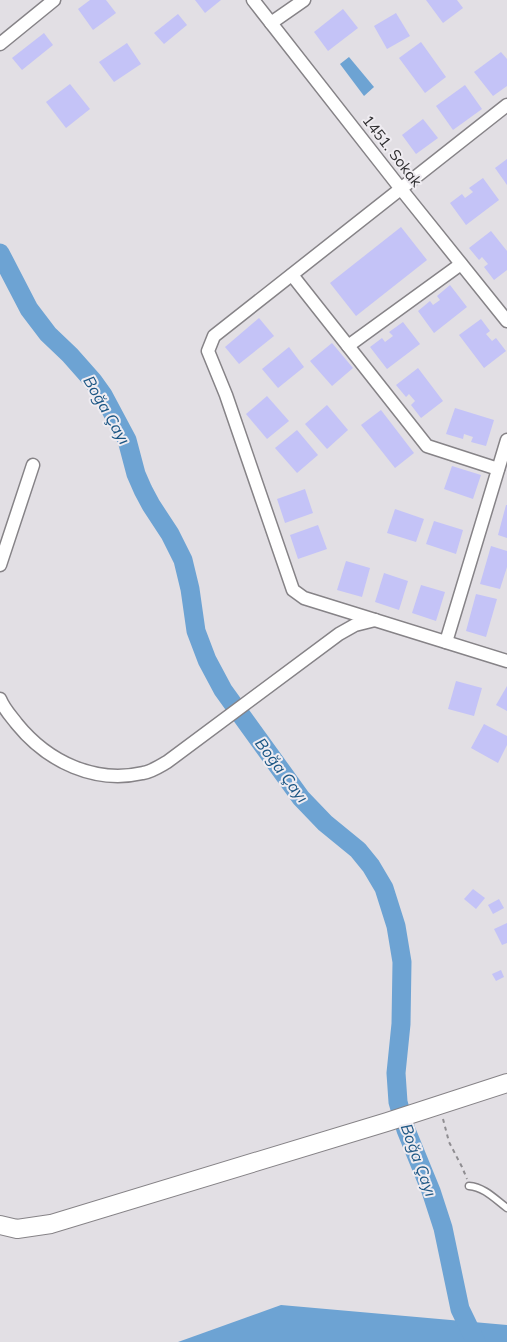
<svg xmlns="http://www.w3.org/2000/svg" width="507" height="1342" font-family="Mulish,sans-serif">
<style>
.water{fill:#6da3d3}
.lines{fill:none;stroke-linecap:round;stroke-linejoin:round}
.river{stroke:#6da3d3;stroke-width:19}
.building{fill:#c4c3f7}
.lane-casing{stroke:#868387;stroke-width:9}
.street-casing{stroke:#868387;stroke-width:15}
.secondary-casing{stroke:#868387;stroke-width:20}
.path{stroke:#8f8d91;stroke-width:2;stroke-dasharray:4 4;stroke-linecap:butt}
.lane{stroke:#fff;stroke-width:6}
.street{stroke:#fff;stroke-width:12}
.secondary{stroke:#fff;stroke-width:18}
.labels{text-anchor:middle;stroke-width:4;stroke-linejoin:round;paint-order:stroke}
.street-label{font-size:15px;fill:#2f2e30;stroke:#efecf1}
.water-label{font-size:16px;font-style:italic;fill:#1b5684;stroke:#efecf1}
</style>
<rect width="100%" height="100%" fill="#e2dfe4"/>
<g class="water">
<polygon points="349,57 374,87 364,96 340,64"/>
<polygon points="281,1305 507,1325 507,1342 178,1342"/>
</g>
<g class="lines">
<polyline class="river" points="0,253 29,309 48,334 70,355 93,381 103,395 127,440 136,474 143,490 151,505 170,534 183,560 190,589 196,631 207,660 223,690 301,798 325,823 358,850 371,866 384,888 396,926 402,962 401,1024 396,1073 398,1102 406,1130 431,1191 443,1228 460,1309 476,1342"/>
</g>
<g class="building">
<polygon points="90,0 106,0 116,13 93,30 78,9"/>
<polygon points="195,0 221,0 205,13"/>
<polygon points="426,0 457,0 463,8 443,23"/>
<polygon points="343,9 358,28 328,51 314,32"/>
<polygon points="396,13 410,36 387,49 374,26"/>
<polygon points="178,14 187,25 164,44 154,33"/>
<polygon points="44,33 53,45 22,70 12,58"/>
<polygon points="421,42 446,77 425,93 399,58"/>
<polygon points="127,43 141,64 114,82 99,62"/>
<polygon points="501,52 507,59 507,86 493,96 474,72"/>
<polygon points="70,84 90,109 66,128 46,102"/>
<polygon points="465,85 482,109 453,130 436,106"/>
<polygon points="423,119 438,138 416,154 402,135"/>
<polygon points="507,159 507,185 495,168"/>
<polygon points="483,178 499,200 466,225 450,203 462,194 465,198 473,192 469,188"/>
<polygon points="401,227 427,260 356,316 330,283"/>
<polygon points="491,231 507,251 507,270 494,280 484,267 488,264 482,257 479,260 469,248"/>
<polygon points="450,285 467,307 434,333 418,311 430,301 433,305 440,300 437,296"/>
<polygon points="259,318 274,336 239,364 225,347"/>
<polygon points="481,319 490,331 486,334 492,341 496,338 506,351 484,368 459,335"/>
<polygon points="403,322 420,344 387,369 370,347 382,338 385,342 393,336 389,332"/>
<polygon points="332,343 353,368 332,386 310,361"/>
<polygon points="289,347 304,367 278,388 262,369"/>
<polygon points="418,368 443,401 421,418 411,405 415,401 409,394 406,397 396,385"/>
<polygon points="267,396 289,421 267,439 246,414"/>
<polygon points="327,405 348,430 327,449 305,424"/>
<polygon points="455,408 494,420 486,446 471,442 473,437 464,434 463,439 446,434"/>
<polygon points="381,410 414,453 395,468 361,425"/>
<polygon points="297,430 318,455 297,473 275,448"/>
<polygon points="452,466 481,475 473,499 444,489"/>
<polygon points="305,489 313,513 285,523 277,499"/>
<polygon points="506,505 507,505 507,538 498,535"/>
<polygon points="395,509 424,519 416,542 387,533"/>
<polygon points="434,521 463,530 456,554 426,544"/>
<polygon points="318,525 327,549 298,559 290,535"/>
<polygon points="491,546 507,551 507,567 500,589 480,584"/>
<polygon points="346,561 370,568 362,597 337,590"/>
<polygon points="384,573 408,581 399,610 375,602"/>
<polygon points="421,585 445,592 436,621 412,613"/>
<polygon points="476,594 497,599 486,637 466,631"/>
<polygon points="456,681 482,688 474,716 448,709"/>
<polygon points="507,686 507,711 496,705"/>
<polygon points="484,724 507,736 507,745 498,763 471,748"/>
<polygon points="473,889 485,898 476,909 464,899"/>
<polygon points="499,899 504,908 493,914 488,905"/>
<polygon points="507,923 507,943 502,945 494,929"/>
<polygon points="501,970 504,977 496,981 492,974"/>
</g>
<g class="lines">
<defs>
<path id="lane" d="M 469,1186 C 484,1187 495,1199 507,1208"/>
<g id="street">
<polyline points="253,0 401,189 507,321"/>
<polyline points="271,23 304,0"/>
<polyline points="0,44 54,0"/>
<polyline points="507,105 214,336 208,351 226,395 293,590 304,598 507,661"/>
<polyline points="292,275 427,446 498,469"/>
<polyline points="348,346 461,264"/>
<polyline points="0,565 33,465"/>
<polyline points="446,642 507,440"/>
<path d="M 0,699 C 4,709 11,716 17,724 C 48,762 95,784 143,773 C 151,772 160,766 167,762 L 339,634 L 355,625 L 375,620"/>
</g>
<polyline id="secondary" points="0,1225 17,1229 51,1224 387,1122 507,1083"/>
</defs>
<use href="#lane" class="lane-casing"/>
<use href="#street" class="street-casing"/>
<use href="#secondary" class="secondary-casing"/>
<polyline class="path" points="443,1119 449,1142 462,1167 467,1179"/>
<use href="#lane" class="lane"/>
<use href="#street" class="street"/>
<use href="#secondary" class="secondary"/>
</g>
<g class="labels">
<g class="street-label">
<text transform="translate(392 151) rotate(52)" y="5">1451. Sokak</text>
</g>
<g class="water-label">
<text transform="translate(107 410) rotate(60)" y="6">Boğa Çayı</text>
<text transform="translate(282 770) rotate(53)" y="6">Boğa Çayı</text>
<text transform="translate(419 1160) rotate(70)" y="6">Boğa Çayı</text>
</g>
</g>
</svg>
